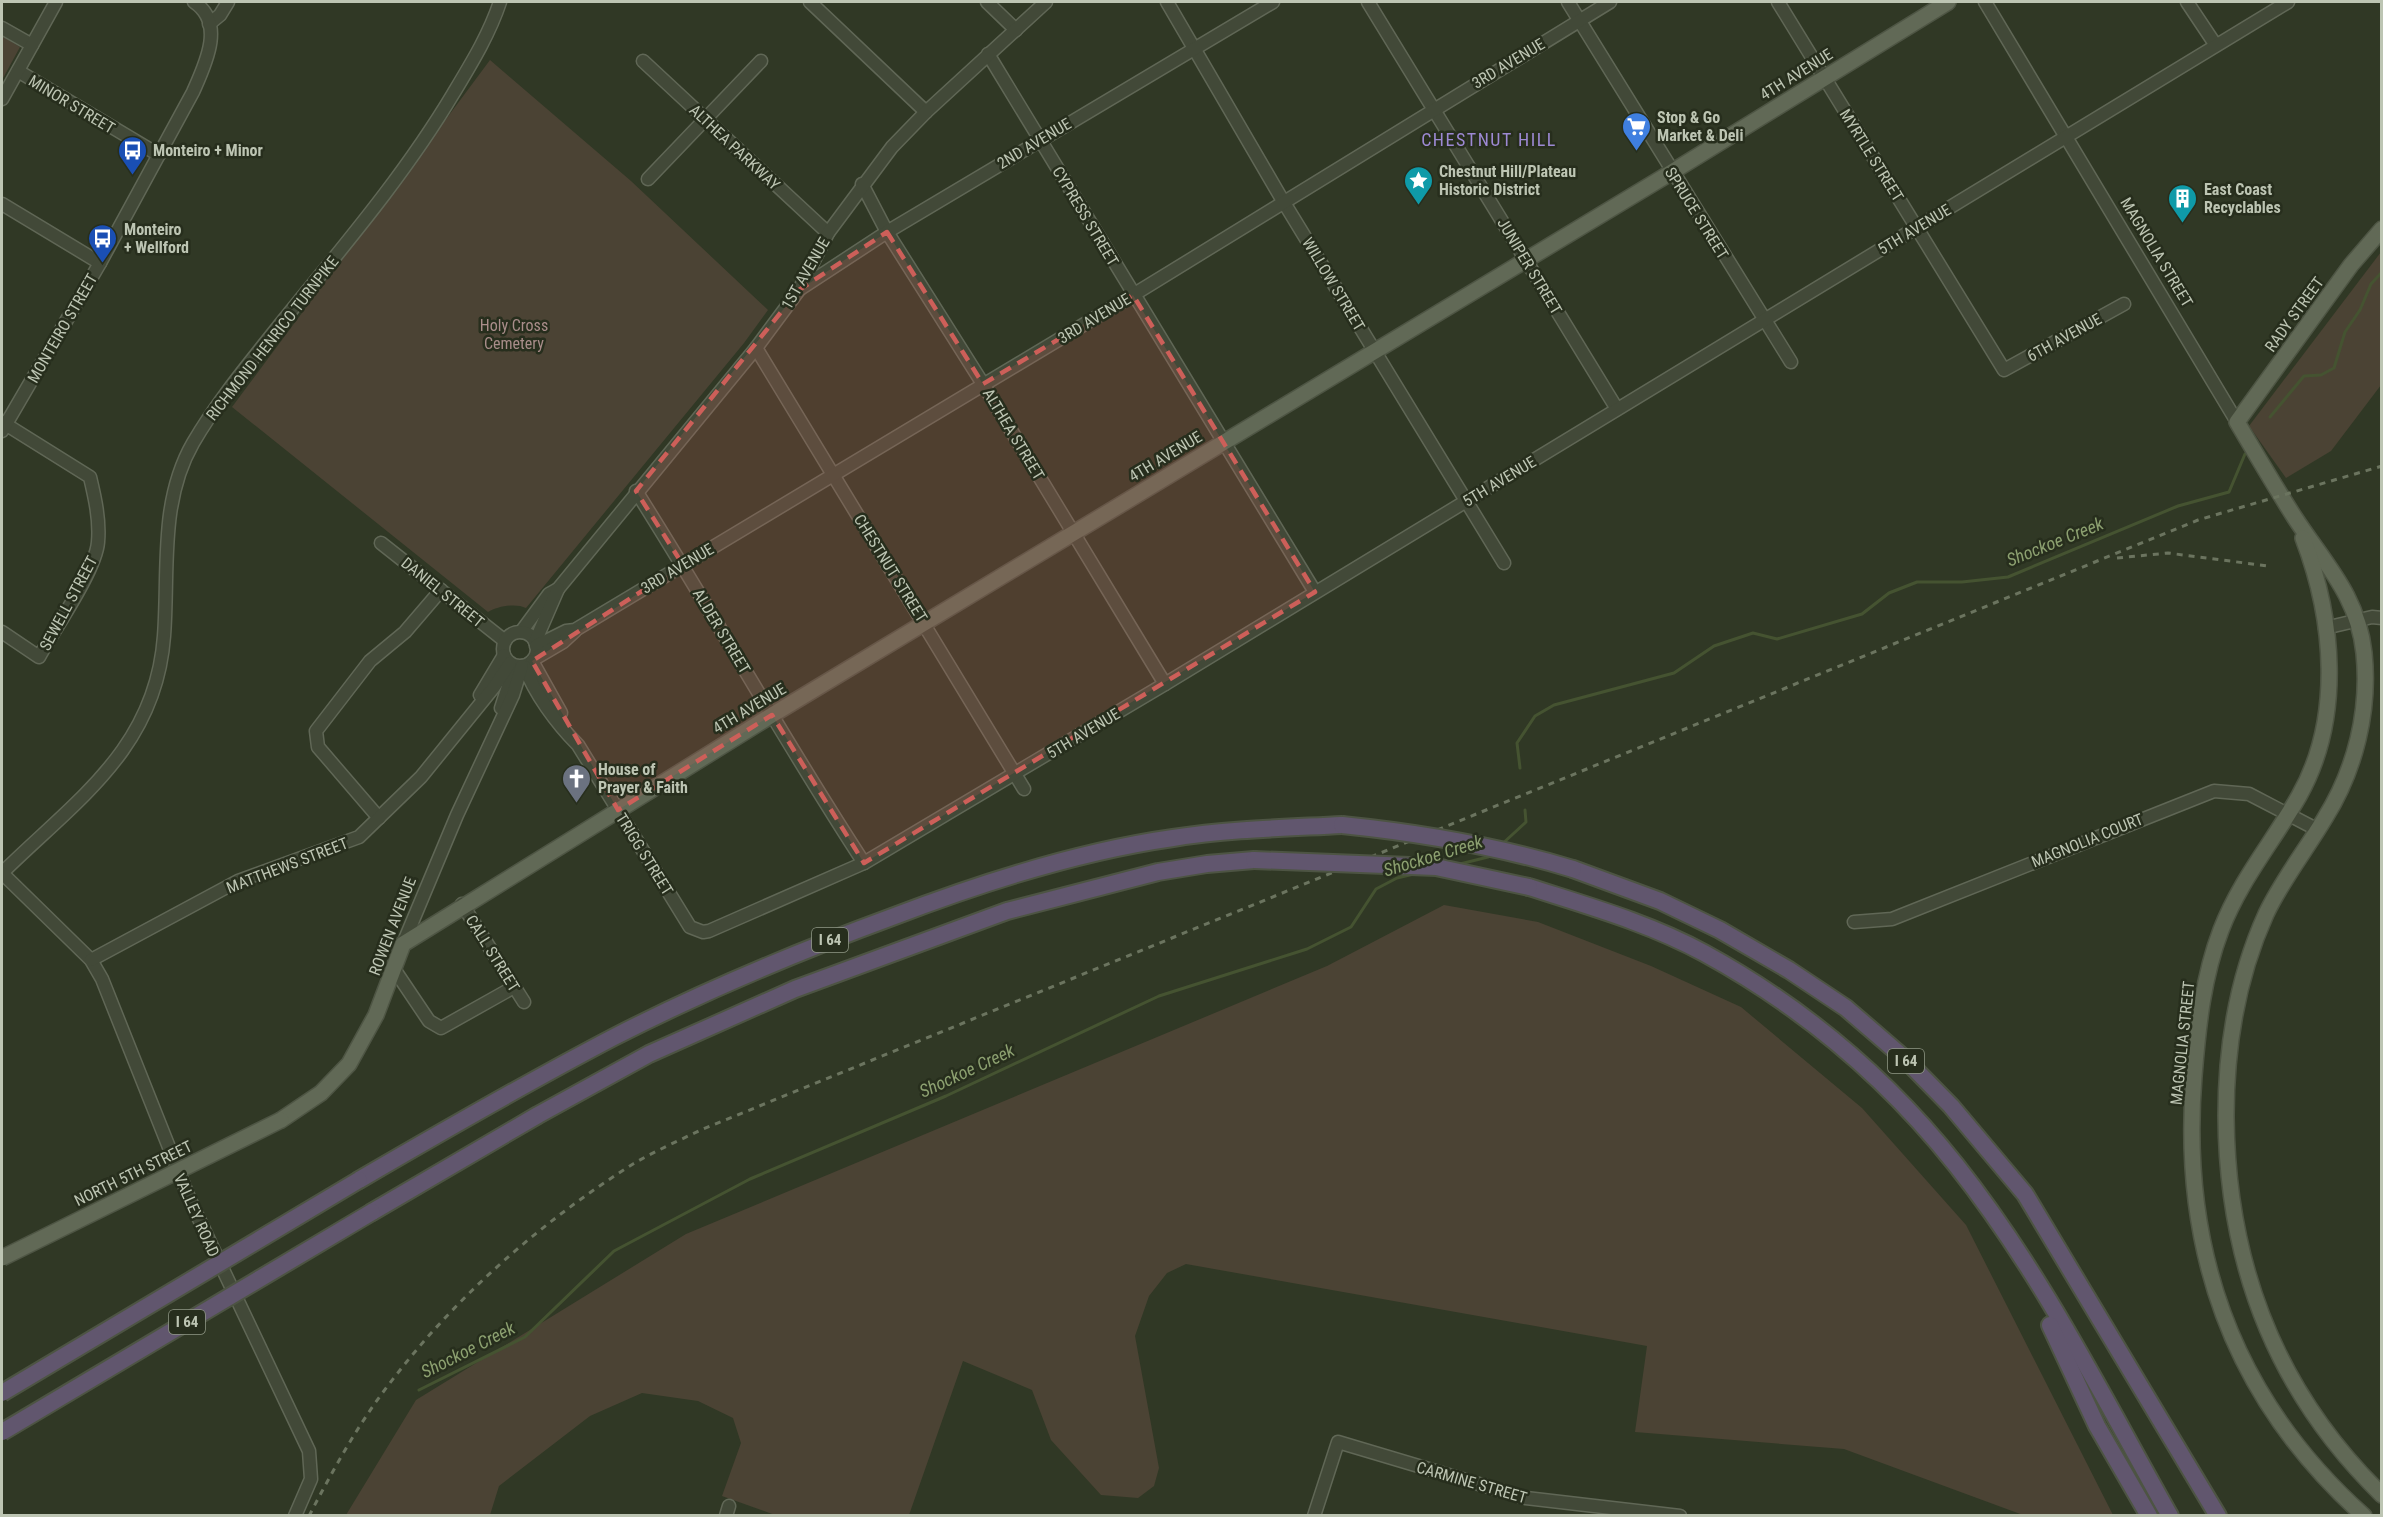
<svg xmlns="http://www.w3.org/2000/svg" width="2383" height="1517" font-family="'Roboto Condensed',sans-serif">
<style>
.green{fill:#4b4334}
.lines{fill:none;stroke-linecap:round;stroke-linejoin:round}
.stream{stroke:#455331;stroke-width:3}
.minor-casing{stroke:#606756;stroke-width:15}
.major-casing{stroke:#4e5544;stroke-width:18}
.highway-casing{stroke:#4d5443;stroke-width:20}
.minor{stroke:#424938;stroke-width:12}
.major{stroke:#616956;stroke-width:15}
.highway{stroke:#61566e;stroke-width:16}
.rail{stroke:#6b745f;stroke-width:3;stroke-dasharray:6 6;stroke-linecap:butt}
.major-bridge-casing{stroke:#4e5544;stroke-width:18;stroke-linecap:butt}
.highway-bridge-casing{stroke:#4d5443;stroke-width:20;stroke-linecap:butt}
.major-bridge{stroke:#616956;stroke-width:15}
.highway-bridge{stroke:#61566e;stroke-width:16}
.marked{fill:#cd5f59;fill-opacity:0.2;stroke:#cd5f59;stroke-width:4.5;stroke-dasharray:12 8;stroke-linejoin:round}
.labels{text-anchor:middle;stroke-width:5;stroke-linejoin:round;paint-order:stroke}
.shield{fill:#272e1d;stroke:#909886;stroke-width:1.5}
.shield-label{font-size:15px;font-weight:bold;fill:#bdc5b3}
.street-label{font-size:16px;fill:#bdc5b3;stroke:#272e1d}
.poi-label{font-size:16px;font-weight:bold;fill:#bdc5b3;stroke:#272e1d;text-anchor:start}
.park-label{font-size:16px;fill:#a98d8a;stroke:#272e1d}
.neighbourhood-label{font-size:18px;letter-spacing:1.5px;fill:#9d89d3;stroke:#272e1d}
.water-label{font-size:18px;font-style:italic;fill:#8ca070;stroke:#272e1d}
</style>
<rect width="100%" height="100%" fill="#303825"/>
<g class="green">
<polygon points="2,36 20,47 2,80"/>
<path d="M 490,60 L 631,181 L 768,310 L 744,343 L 526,608 C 516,603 498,606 488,612 L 232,407 Z"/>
<polygon points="2381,252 2381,385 2331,451 2286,478 2249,426"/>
<polygon points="1444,905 1538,922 1651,966 1741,1007 1862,1108 1966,1225 2113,1515 2023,1515 1844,1449 1635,1432 1647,1346 1186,1264 1167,1273 1149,1296 1135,1336 1159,1468 1154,1486 1138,1498 1101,1495 1051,1440 1032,1390 963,1361 909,1515 775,1515 722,1496 741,1443 733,1418 698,1401 642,1393 590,1416 499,1486 490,1515 346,1515 416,1400 686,1234 1327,966"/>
</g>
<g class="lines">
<g class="stream">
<polyline points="2270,417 2304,376 2321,375 2334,368 2345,332 2360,310 2371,284 2382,272"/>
<polyline points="1520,768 1517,743 1535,716 1554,705 1674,673 1714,646 1753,633 1777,639 1862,614 1889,593 1917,582 1962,582 2008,577 2178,506 2229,492 2245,454"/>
<polyline points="1501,845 1526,822 1525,810"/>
<polyline points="1456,865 1488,857 1492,854"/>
<polyline points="419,1390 525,1337 614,1251 750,1179 946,1096 1159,996 1307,949 1351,927 1376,889 1397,878 1414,874"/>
</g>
<defs>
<g id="minor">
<polyline points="810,2 926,112"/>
<polyline points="987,2 1016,30"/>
<polyline points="1167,2 1283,201 1504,563"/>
<polyline points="1368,2 1617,409"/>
<polyline points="1568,2 1791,362"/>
<polyline points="1778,2 2004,370 2124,304"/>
<polyline points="1985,2 2237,422"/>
<polyline points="2187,2 2215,44"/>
<polyline points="209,24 220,15 228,2"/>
<polyline points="2,28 32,45"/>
<polyline points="988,54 1315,592"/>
<polyline points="643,61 828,233"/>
<polyline points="18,71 159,155"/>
<polyline points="2,99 56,2"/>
<polyline points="648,179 761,61"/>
<polyline points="862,184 887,232 983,384 1165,684"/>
<polyline points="2,204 100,263"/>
<polyline points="800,289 887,232 1273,2"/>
<polyline points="756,348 1024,789"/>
<path d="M 2,422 L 90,477 C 95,498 100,520 98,542 C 96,570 54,630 39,657 L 2,632"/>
<path d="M 2,431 L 100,263 L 193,92 C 205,65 226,23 194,2"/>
<path d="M 636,491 C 714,614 784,741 864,863"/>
<polyline points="381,543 505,641"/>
<polyline points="2325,628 2372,617 2382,618"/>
<polyline points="521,632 549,594 558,589 756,348 799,290 828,233 892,147 926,112 1046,2"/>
<circle cx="520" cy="649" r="17"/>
<polyline points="535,642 558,589"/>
<polyline points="536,646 566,631 575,630 1133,295 1610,2"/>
<polyline points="534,659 563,642 575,631"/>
<polyline points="532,661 561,713"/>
<path d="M 524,666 C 535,694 556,723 578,745 L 690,927 L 703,932 L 709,931 L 864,863 L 1165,684 L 2288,2"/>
<polyline points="480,695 504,655"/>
<polyline points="501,708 514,668"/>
<polyline points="379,818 318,747 316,731 370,661 405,632 441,590"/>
<path d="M 2,873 C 75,801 156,749 164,636 C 169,571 159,502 193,443 C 218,400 251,361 282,322 C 342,248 404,176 453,94 C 471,64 489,35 500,2"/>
<polyline points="2,873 91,960 102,979 190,1200 309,1451 311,1479 295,1516"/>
<polyline points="462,904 524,1002"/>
<polyline points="1854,922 1892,919 2214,791 2249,794 2318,830"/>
<polyline points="403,944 457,815 513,695 522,666"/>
<polyline points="91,960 238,881 359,837 421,777 494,687 510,663"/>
<polyline points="394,969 429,1021 441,1028 514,987"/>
<polyline points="726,1516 729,1506"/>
<polyline points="1314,1516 1338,1442 1526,1498 1680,1516"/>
</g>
<g id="major">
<path d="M 2382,229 L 2351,265 L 2237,422 C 2256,454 2275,487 2295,518 C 2325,564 2358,596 2364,653 C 2370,711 2355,770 2325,818 C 2306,850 2282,880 2266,914 C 2237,978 2226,1047 2226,1116 C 2227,1264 2275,1391 2382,1495"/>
<path d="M 2303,538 C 2334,619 2343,718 2299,796 C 2273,842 2240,880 2221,930 C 2203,977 2198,1026 2194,1076 C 2180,1250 2232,1398 2364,1516"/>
<polyline points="281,1120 321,1093 349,1064 376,1015 403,944 772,715 1667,175 1948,2"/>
</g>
<g id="highway">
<polyline points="1573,869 1660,901 1720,930 1789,970 1846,1008 1904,1058 1951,1106 2025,1194 2218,1516"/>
<path d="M 1529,887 C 1588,906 1649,923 1704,953 C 1801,1006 1887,1078 1956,1165 C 2041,1272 2103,1397 2170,1516"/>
<path d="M 359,1180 C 443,1131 528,1082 614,1037 C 704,991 797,952 892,917 C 978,884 1081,851 1173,838 C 1229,829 1285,828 1342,825"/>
<polyline points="372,1212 538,1115 649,1054 795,989 1007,911 1158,872 1207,864 1254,860"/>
<polyline points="2050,1325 2097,1426 2149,1516"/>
</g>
</defs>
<use href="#minor" class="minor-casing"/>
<use href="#major" class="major-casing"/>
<use href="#highway" class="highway-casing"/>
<use href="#minor" class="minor"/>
<use href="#major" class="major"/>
<use href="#highway" class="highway"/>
<g class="rail">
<polyline points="2117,558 2168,553 2268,566"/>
<path d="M 309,1516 C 333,1470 358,1424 390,1383 C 456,1296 541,1222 633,1164 C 655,1151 680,1140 703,1129 L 2198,520 L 2382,466"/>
</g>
<defs>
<polyline id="major-bridge" points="2,1258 281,1120"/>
<g id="highway-bridge">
<path d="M 1342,825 C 1421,833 1497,846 1573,869"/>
<polyline points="1254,860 1436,867 1529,887"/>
<polyline points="2,1393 359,1180"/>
<polyline points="2,1432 372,1212"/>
</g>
</defs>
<use href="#major-bridge" class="major-bridge-casing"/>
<use href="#highway-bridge" class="highway-bridge-casing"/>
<use href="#major-bridge" class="major-bridge"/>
<use href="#highway-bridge" class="highway-bridge"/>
</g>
<path class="marked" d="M 887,232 L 983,384 L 1133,295 L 1315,592 L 864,863 L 772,715 L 618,810 L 532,661 L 683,565 L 636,491 L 799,290 Z"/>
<defs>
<symbol id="supermarket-pin" viewBox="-11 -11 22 30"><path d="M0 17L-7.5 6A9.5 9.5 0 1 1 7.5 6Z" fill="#3f7fe0" stroke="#272e1d"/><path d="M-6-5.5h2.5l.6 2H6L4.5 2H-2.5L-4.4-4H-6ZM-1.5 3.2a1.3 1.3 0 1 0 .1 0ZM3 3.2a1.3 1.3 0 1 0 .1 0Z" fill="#fff"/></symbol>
<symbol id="bus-pin" viewBox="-11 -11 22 30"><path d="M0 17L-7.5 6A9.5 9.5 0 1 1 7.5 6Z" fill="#1a4fb4" stroke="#272e1d"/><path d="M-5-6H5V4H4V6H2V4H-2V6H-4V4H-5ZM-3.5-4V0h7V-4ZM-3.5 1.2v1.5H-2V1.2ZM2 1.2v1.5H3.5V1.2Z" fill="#fff"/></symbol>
<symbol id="sight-pin" viewBox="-11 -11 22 30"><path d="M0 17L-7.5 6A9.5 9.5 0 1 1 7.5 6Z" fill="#0f9aa8" stroke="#272e1d"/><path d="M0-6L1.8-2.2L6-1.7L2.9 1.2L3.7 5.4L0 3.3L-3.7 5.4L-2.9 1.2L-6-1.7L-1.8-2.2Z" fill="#fff"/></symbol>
<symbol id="building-pin" viewBox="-11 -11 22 30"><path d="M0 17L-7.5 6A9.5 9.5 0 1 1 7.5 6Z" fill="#0f9aa8" stroke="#272e1d"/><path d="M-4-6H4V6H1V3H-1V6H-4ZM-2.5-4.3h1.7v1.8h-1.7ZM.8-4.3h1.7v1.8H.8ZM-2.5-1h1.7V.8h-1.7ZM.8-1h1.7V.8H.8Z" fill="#fff"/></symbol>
<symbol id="church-pin" viewBox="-11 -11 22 30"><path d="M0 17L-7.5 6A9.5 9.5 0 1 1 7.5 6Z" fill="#6b7280" stroke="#272e1d"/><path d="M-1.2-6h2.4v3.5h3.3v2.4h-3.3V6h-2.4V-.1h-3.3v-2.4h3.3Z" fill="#fff"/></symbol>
</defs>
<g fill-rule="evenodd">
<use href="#supermarket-pin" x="1620" y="110" width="33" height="45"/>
<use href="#bus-pin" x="116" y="134" width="33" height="45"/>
<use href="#sight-pin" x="1402" y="164" width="33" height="45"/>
<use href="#building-pin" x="2166" y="182" width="33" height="45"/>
<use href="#bus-pin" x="86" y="222" width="33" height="45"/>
<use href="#church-pin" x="560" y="762" width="33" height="45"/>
</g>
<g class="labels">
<g class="shield">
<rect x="812" y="928" width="36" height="24" rx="4.5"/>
<rect x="1888" y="1049" width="36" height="24" rx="4.5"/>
<rect x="169" y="1310" width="36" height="24" rx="4.5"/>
</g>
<g class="shield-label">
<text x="830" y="945">I 64</text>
<text x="1906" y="1066">I 64</text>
<text x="187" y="1327">I 64</text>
</g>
<g class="street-label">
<text transform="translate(1508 63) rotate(-31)" y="6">3RD AVENUE</text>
<text transform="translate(1796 74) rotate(-32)" y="6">4TH AVENUE</text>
<text transform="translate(72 104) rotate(31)" y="6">MINOR STREET</text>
<text transform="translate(1034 143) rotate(-31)" y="6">2ND AVENUE</text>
<text transform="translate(735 147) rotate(43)" y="6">ALTHEA PARKWAY</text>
<text transform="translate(1872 155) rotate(58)" y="6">MYRTLE STREET</text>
<text transform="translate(1697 213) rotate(58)" y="6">SPRUCE STREET</text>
<text transform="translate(1086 216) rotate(59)" y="6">CYPRESS STREET</text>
<text transform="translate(1914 229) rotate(-31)" y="6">5TH AVENUE</text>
<text transform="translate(2157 252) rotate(59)" y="6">MAGNOLIA STREET</text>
<text transform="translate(1530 266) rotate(59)" y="6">JUNIPER STREET</text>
<text transform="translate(805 273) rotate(-60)" y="6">1ST AVENUE</text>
<text transform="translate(1334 284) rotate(59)" y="6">WILLOW STREET</text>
<text transform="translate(2294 314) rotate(-54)" y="6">RADY STREET</text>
<text transform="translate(1094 318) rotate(-31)" y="6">3RD AVENUE</text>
<text transform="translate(62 328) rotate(-60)" y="6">MONTEIRO STREET</text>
<text transform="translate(2064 337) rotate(-29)" y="6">6TH AVENUE</text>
<text transform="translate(272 338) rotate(-52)" y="6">RICHMOND HENRICO TURNPIKE</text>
<text transform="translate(1014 434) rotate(59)" y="6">ALTHEA STREET</text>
<text transform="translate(1165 456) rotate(-31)" y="6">4TH AVENUE</text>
<text transform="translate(1499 481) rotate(-31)" y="6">5TH AVENUE</text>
<text transform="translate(677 568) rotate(-31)" y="6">3RD AVENUE</text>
<text transform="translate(891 568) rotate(58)" y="6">CHESTNUT STREET</text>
<text transform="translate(443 592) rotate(39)" y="6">DANIEL STREET</text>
<text transform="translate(68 603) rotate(-62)" y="6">SEWELL STREET</text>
<text transform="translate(722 631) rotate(59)" y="6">ALDER STREET</text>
<text transform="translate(749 708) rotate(-31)" y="6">4TH AVENUE</text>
<text transform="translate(1083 733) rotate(-31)" y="6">5TH AVENUE</text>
<text transform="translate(2087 840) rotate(-22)" y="6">MAGNOLIA COURT</text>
<text transform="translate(645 854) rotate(58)" y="6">TRIGG STREET</text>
<text transform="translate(287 865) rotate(-21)" y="6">MATTHEWS STREET</text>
<text transform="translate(392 926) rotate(-69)" y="6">ROWEN AVENUE</text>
<text transform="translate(493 953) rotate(58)" y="6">CALL STREET</text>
<text transform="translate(2182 1043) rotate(-84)" y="6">MAGNOLIA STREET</text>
<text transform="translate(133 1173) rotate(-26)" y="6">NORTH 5TH STREET</text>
<text transform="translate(197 1215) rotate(66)" y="6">VALLEY ROAD</text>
<text transform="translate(1472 1482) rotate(16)" y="6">CARMINE STREET</text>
</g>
<g class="poi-label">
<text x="1657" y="123">Stop &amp; Go<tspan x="1657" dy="18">Market &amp; Deli</tspan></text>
<text x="153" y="156">Monteiro + Minor</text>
<text x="1439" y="177">Chestnut Hill/Plateau<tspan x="1439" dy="18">Historic District</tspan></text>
<text x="2204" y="195">East Coast<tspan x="2204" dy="18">Recyclables</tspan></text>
<text x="124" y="235">Monteiro<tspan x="124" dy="18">+ Wellford</tspan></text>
<text x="598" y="775">House of<tspan x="598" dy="18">Prayer &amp; Faith</tspan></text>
</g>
<g class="park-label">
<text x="514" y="331">Holy Cross<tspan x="514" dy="18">Cemetery</tspan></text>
</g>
<g class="neighbourhood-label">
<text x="1489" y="146">CHESTNUT HILL</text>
</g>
<g class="water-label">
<text transform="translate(2055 542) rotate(-22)" y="6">Shockoe Creek</text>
<text transform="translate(1433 856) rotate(-17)" y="6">Shockoe Creek</text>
<text transform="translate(967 1071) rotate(-25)" y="6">Shockoe Creek</text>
<text transform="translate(468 1350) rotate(-27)" y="6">Shockoe Creek</text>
</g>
</g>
<rect width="2383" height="1517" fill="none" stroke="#bdc5b3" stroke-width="6"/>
</svg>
